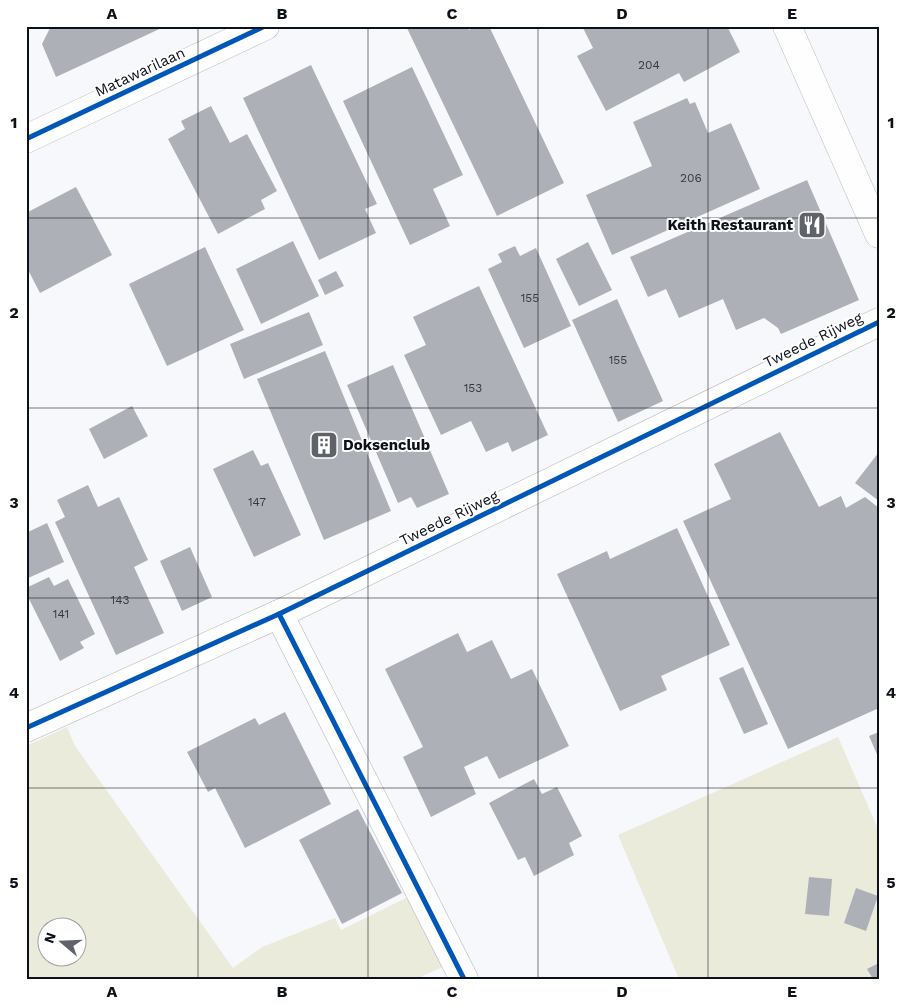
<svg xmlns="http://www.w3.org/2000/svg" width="905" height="1005" font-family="'Work Sans',sans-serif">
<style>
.green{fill:#eaebdb;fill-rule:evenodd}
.building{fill:#aeb0b7}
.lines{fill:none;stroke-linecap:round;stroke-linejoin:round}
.minor-casing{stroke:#b2b5bb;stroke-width:29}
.tertiary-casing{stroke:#b2b5bb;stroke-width:29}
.minor{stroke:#fefefe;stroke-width:28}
.tertiary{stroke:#fefefe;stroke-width:28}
.cycleway-casing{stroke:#fff;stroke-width:8}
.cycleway{stroke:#0057b8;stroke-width:5}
.grid{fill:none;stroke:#0d111a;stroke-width:1;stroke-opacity:0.55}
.labels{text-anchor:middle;stroke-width:4;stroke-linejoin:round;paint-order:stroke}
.number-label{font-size:12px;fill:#353941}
.street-label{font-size:15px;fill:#0d111a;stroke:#fff}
.poi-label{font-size:15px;font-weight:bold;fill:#0d111a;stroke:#fff;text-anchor:end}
.neatline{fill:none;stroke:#0d111a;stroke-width:2}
.grid-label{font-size:16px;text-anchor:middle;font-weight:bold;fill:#0d111a}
</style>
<rect width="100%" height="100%" fill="#f7f8fb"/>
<g class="green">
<path d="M 67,727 L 75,746 L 233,968 L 262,947 L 335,918 L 341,930 L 410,896 L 443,967 L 416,979 L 26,979 L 26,746 ZM 48,928 L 78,928 L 78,958 L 48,958 Z"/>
<polygon points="838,737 879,831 879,979 679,979 618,835"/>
</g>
<g class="building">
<polygon points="51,26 166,26 56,77 42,44"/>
<polygon points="406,26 467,26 469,30 476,26 489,26 564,183 497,216"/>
<polygon points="582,26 727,26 740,52 684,82 679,73 606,111 577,56 593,48"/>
<polygon points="311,65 377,204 365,209 376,233 319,260 243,98"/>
<polygon points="412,67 463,175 433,189 450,226 410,245 343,101"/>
<polygon points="687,98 690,104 695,102 708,133 731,123 760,189 612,255 586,195 652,166 633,122"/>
<polygon points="211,106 230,143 247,134 277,191 261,200 265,209 218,234 168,139 185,129 181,121"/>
<polygon points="807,180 859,300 781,334 778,328 764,318 736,330 723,299 679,318 666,289 648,297 630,257"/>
<polygon points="76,187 112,255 40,293 26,266 26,213"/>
<polygon points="293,241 319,296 261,324 236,269"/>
<polygon points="588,242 612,290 579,306 556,259"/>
<polygon points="515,246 520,256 536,248 571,326 524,348 488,269 502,262 498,254"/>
<polygon points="205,247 244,330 167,366 129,284"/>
<polygon points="336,271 344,286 325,295 318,280"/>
<polygon points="479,286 548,435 512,452 508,442 486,452 471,421 441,435 404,355 426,345 413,317"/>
<polygon points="617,299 663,401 618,422 572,320"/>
<polygon points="309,312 323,345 244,379 230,344"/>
<polygon points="325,351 391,511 324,540 257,379"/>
<polygon points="393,365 449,494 417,508 411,497 398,503 347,385"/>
<polygon points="132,406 148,436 104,459 89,429"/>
<polygon points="780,432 819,507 841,496 846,508 865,497 879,508 879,708 788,749 683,521 731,499 714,464"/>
<polygon points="253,450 261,466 268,463 301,535 254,557 213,469"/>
<polygon points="879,452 879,501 855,483"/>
<polygon points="88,485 98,507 119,497 148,560 134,567 164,633 116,655 55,522 65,517 57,500"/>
<polygon points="47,523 64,562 26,579 26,533"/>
<polygon points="677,528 730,645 661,676 667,690 620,711 557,574 607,551 610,559"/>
<polygon points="190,547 212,597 182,611 160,561"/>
<polygon points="49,577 54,586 68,579 95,634 80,642 84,648 60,661 26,593 26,588"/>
<polygon points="458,633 467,652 492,640 511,679 532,669 569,746 499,779 487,756 464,767 476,794 431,817 403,757 423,747 385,669"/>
<polygon points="743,667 768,724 744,734 719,678"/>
<polygon points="285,712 331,804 245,848 215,788 208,792 187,752 255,718 259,725"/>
<polygon points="879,732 879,759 869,736"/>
<polygon points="534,779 542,794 557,787 582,836 569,843 574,855 534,876 525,857 518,860 489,803"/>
<polygon points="358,809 402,893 342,924 299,840"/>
<polygon points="809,877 832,879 829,916 805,914"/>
<polygon points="856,888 878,896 866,931 844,923"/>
<polygon points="879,963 879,979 873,979 867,969"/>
</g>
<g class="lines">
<defs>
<g id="minor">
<polyline points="26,139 265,26"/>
<polyline points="279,614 464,979"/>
<polyline points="26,728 279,614 879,322"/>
</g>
<polyline id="tertiary" points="787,26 879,234"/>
</defs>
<use href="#minor" class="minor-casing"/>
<use href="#tertiary" class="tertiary-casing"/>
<use href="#minor" class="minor"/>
<use href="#tertiary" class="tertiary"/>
<defs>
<g id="cycleway">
<polyline points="26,139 265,26"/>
<polyline points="279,614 464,979"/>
<polyline points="26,728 279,614 879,322"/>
</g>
</defs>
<use href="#cycleway" class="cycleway-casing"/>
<use href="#cycleway" class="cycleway"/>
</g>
<path class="grid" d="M 198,26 L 198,979M 368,26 L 368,979M 538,26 L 538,979M 708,26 L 708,979M 26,218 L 879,218M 26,408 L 879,408M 26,598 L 879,598M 26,788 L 879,788"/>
<defs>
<symbol id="restaurant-square" viewBox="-11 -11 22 22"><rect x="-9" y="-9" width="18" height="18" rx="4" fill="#5f6269" stroke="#fff"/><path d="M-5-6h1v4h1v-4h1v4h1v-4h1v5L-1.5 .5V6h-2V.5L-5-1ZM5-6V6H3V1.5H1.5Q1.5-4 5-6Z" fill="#fff"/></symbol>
<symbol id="building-square" viewBox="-11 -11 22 22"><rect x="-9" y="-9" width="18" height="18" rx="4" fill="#5f6269" stroke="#fff"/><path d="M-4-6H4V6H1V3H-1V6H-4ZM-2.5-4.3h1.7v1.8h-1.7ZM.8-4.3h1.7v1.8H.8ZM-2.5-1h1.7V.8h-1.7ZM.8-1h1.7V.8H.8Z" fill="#fff"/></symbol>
</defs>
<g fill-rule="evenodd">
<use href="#restaurant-square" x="796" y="209" width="32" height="32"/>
<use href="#building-square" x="308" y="429" width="32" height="32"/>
</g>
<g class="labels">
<g class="number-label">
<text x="649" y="69">204</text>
<text x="691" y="182">206</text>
<text x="530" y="302">155</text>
<text x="618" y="364">155</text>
<text x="473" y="392">153</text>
<text x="257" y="506">147</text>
<text x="120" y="604">143</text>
<text x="61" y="618">141</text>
</g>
<g class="street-label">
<text transform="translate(140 72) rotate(-25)" y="5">Matawarilaan</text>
<text transform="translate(813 340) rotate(-26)" y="5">Tweede Rijweg</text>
<text transform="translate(449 518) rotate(-26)" y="5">Tweede Rijweg</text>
</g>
<g class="poi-label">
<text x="793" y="230">Keith Restaurant</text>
<text x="343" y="450" text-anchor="start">Doksenclub</text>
</g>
</g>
<rect width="905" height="1005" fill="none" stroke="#ffffff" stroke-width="55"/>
<g transform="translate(62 942) rotate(289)"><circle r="24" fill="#ffffff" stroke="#9ea0a3"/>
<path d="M0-4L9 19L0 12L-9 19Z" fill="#5f6269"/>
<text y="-8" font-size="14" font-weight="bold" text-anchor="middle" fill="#0d111a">N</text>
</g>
<rect x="28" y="28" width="850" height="950" class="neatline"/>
<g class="grid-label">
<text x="112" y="19">A</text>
<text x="282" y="19">B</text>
<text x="452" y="19">C</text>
<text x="622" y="19">D</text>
<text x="792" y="19">E</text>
<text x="14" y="128">1</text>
<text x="891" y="128">1</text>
<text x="14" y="318">2</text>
<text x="891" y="318">2</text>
<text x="14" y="508">3</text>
<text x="891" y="508">3</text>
<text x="14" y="698">4</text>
<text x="891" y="698">4</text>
<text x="14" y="888">5</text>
<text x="891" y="888">5</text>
<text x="112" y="997">A</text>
<text x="282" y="997">B</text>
<text x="452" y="997">C</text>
<text x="622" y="997">D</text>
<text x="792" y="997">E</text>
</g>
</svg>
